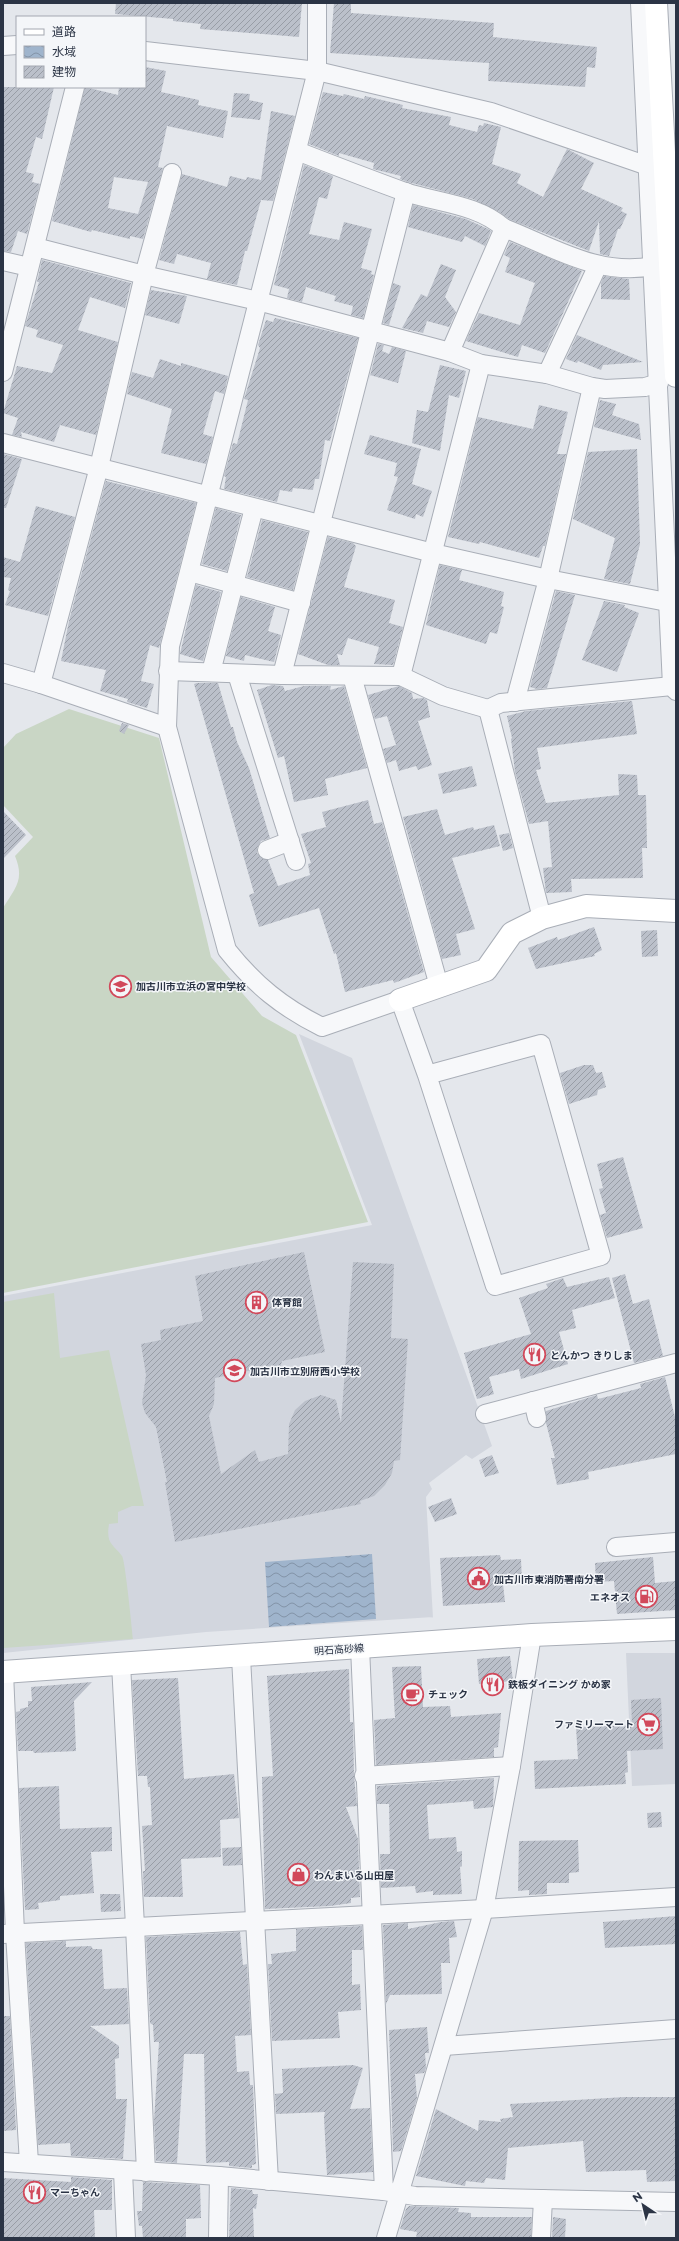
<svg xmlns="http://www.w3.org/2000/svg" width="679" height="2241" font-family="Montserrat,'Noto Sans JP',sans-serif">
<style>
.built{fill:#d2d6de}
.pitch{fill:#c9d6c5}
.water{fill:url(#water-waves)}
.building{fill:url(#building-hatch);fill-rule:evenodd}
.lines{fill:none;stroke-linecap:round;stroke-linejoin:round}
.street-casing{stroke:#a9aeb7;stroke-width:20}
.secondary-casing{stroke:#a9aeb7;stroke-width:24}
.street{stroke:#f7f8fa;stroke-width:18}
.secondary{stroke:#fff;stroke-width:22}
.labels{text-anchor:middle;stroke-width:3;stroke-linejoin:round;paint-order:stroke}
.poi-label{font-size:10px;font-weight:bold;fill:#2b3445;stroke:#f4f6f9;text-anchor:start}
.street-label{font-size:10px;fill:#2b3445;stroke:#f4f6f9}
</style>
<defs>
<pattern id="water-waves" width="16" height="10" patternUnits="userSpaceOnUse"><rect width="16" height="10" fill="#9fb4cc"/><path d="M0 5q4-4 8 0t8 0" fill="none" stroke="#8293a7"/></pattern>
<pattern id="building-hatch" width="6" height="6" patternUnits="userSpaceOnUse"><rect width="6" height="6" fill="#bbc0ca"/><path d="M-1 1l2-2M0 6l6-6M5 7l2-2" fill="none" stroke="#989da6"/></pattern>
</defs>
<rect width="100%" height="100%" fill="#e4e7ec"/>
<g class="built">
<polygon points="299,1034 352,1058 492,1446 472,1459 466,1455 429,1483 432,1489 426,1497 433,1618 433,1617 206,1632 3,1653 3,1296 372,1225"/>
<polygon points="626,1653 676,1653 676,1784 632,1786"/>
</g>
<g class="pitch">
<path d="M 69,709 L 159,738 L 211,957 L 262,1016 L 296,1035 L 368,1222 L 3,1293 L 3,908 C 15,888 25,880 15,856 L 33,837 L 3,805 L 3,748 L 16,734 Z"/>
<path d="M 54,1293 L 60,1358 L 109,1350 L 144,1506 L 132,1506 L 118,1512 L 118,1523 L 109,1524 C 106,1544 112,1543 122,1556 C 125,1559 132,1628 133,1639 L 3,1648 L 3,1302 Z"/>
</g>
<polygon class="water" points="372,1554 376,1619 269,1627 265,1562"/>
<g class="building">
<polygon points="116,3 302,3 299,37 200,29 201,24 173,21 173,19 115,14"/>
<polygon points="334,3 351,3 351,13 494,23 493,37 597,47 595,68 587,67 585,87 488,81 489,63 330,53"/>
<path d="M 145,67 L 166,71 L 161,92 L 199,100 L 198,105 L 228,111 L 223,138 L 167,126 L 158,167 L 163,168 L 143,239 L 130,236 L 130,239 L 92,230 L 91,232 L 52,221 L 85,87 L 118,95 L 119,87 L 145,87 ZM 114,177 L 148,182 L 138,214 L 108,208 Z"/>
<polygon points="3,87 54,87 42,139 36,137 26,172 34,174 32,182 40,184 27,234 18,231 11,252 3,251"/>
<polygon points="323,92 343,96 344,94 364,99 365,96 403,105 402,108 451,117 449,125 477,132 479,125 483,126 484,123 501,127 492,164 521,174 517,183 543,197 567,149 594,163 581,189 623,208 621,211 627,214 620,229 618,229 609,256 600,254 599,221 589,251 509,219 498,211 473,199 408,182 400,179 401,176 373,169 374,163 339,153 339,156 309,144"/>
<polygon points="234,93 250,94 249,100 263,103 260,120 231,117"/>
<polygon points="271,111 295,116 273,201 261,200 247,251 245,251 237,285 207,279 211,263 177,254 174,264 159,260 182,174 227,187 230,176 246,180 247,177 261,180"/>
<polygon points="304,165 333,176 327,199 319,197 309,234 339,240 344,222 372,229 361,268 372,271 371,274 374,275 363,318 351,315 353,306 334,301 336,296 306,287 302,302 287,298 289,289 274,285"/>
<polygon points="413,205 466,219 488,229 491,231 485,246 465,236 462,242 408,227"/>
<polygon points="510,242 582,271 545,353 522,345 518,357 466,341 479,313 520,325 535,283 505,272 510,258 504,255"/>
<polygon points="42,260 131,283 125,308 90,297 78,330 118,342 96,435 60,425 54,442 21,432 22,437 12,435 18,418 3,413 17,366 52,373 63,345 36,337 38,330 25,326 39,282 37,282"/>
<polygon points="441,264 456,270 445,297 456,312 449,327 427,321 423,333 402,328 421,294 427,297"/>
<polygon points="604,276 629,279 630,300 601,299 601,283"/>
<polygon points="393,283 401,286 389,325 383,323"/>
<polygon points="151,290 187,296 179,324 145,315"/>
<polygon points="275,318 358,338 330,441 325,440 319,479 315,479 313,490 293,488 292,492 280,490 277,502 224,489 226,477 224,476 233,443 237,444 248,400 244,399 260,348 258,345 266,320 273,322"/>
<polygon points="577,335 643,362 603,365 601,370 578,361 577,363 566,359"/>
<polygon points="378,344 384,345 382,351 389,354 392,347 406,351 398,383 370,375 369,380"/>
<polygon points="160,359 181,366 181,363 228,376 224,394 215,391 203,434 213,437 206,464 161,453 172,409 127,394 132,372 153,378"/>
<polygon points="440,365 466,371 459,398 449,395 440,451 412,443 417,410 428,412"/>
<polygon points="600,400 616,404 612,415 639,424 641,440 594,427"/>
<polygon points="539,405 568,412 557,454 566,454 545,546 543,546 539,558 480,542 479,544 448,537 478,417 533,429"/>
<polygon points="370,435 421,449 412,484 432,491 423,517 416,514 415,519 387,510 398,477 394,476 397,463 364,454"/>
<polygon points="637,449 640,544 630,584 604,579 615,538 573,519 588,452"/>
<polygon points="3,454 22,459 6,508 3,508"/>
<polygon points="106,481 196,503 159,648 150,645 141,681 154,684 147,708 127,702 128,699 100,691 106,670 61,661 69,621"/>
<polygon points="36,506 75,517 48,616 5,605 10,591 8,590 11,578 3,577 3,557 20,562"/>
<polygon points="216,508 241,515 227,571 202,564"/>
<polygon points="262,520 308,532 293,590 247,577"/>
<polygon points="328,537 353,543 356,546 344,587 395,600 389,623 403,627 393,665 374,664 379,647 348,638 342,655 337,654 340,665 328,665 298,654"/>
<polygon points="440,565 462,570 459,580 504,592 501,606 504,607 497,634 490,632 486,644 426,625"/>
<polygon points="196,585 221,592 203,661 180,654"/>
<polygon points="556,591 575,595 547,688 537,689 530,687"/>
<polygon points="241,597 275,607 268,631 281,635 274,662 245,655 244,661 226,656"/>
<polygon points="604,601 625,605 624,607 639,613 617,672 582,660"/>
<polygon points="197,683 218,683 231,727 233,727 237,742 249,768 270,838 261,841 257,848 257,853 261,858 268,860 278,886 310,875 308,864 311,863 301,834 326,827 322,812 368,800 374,824 382,822 424,972 394,983 393,980 345,992 336,953 334,954 319,908 259,927 249,895 254,893 194,684"/>
<polygon points="272,685 283,686 285,691 304,686 331,686 330,690 344,686 367,768 325,779 328,795 294,802 284,756 278,758 257,690"/>
<polygon points="399,686 412,693 413,699 423,698 427,700 430,717 418,721 432,765 418,770 416,766 399,771 396,760 387,763 383,749 396,745 387,716 375,719 368,695"/>
<polygon points="632,701 637,734 537,748 541,769 536,770 546,803 619,795 618,774 637,775 638,795 646,795 647,848 642,848 643,878 571,879 572,892 546,893 543,868 552,867 548,821 529,824 515,772 511,739 512,738 507,716 526,711"/>
<polygon points="122,723 129,725 124,734 119,731"/>
<polygon points="472,766 477,786 443,794 438,774"/>
<polygon points="437,809 445,835 473,827 474,830 494,825 500,846 452,858 475,929 456,934 461,955 442,959 403,817"/>
<polygon points="3,811 26,835 3,859"/>
<polygon points="509,833 513,848 503,851 499,835"/>
<polygon points="594,927 602,950 594,954 595,956 536,969 528,948 557,937 558,940"/>
<polygon points="657,930 658,956 642,957 641,931"/>
<polygon points="584,1065 593,1065 596,1073 602,1072 606,1087 598,1090 597,1095 569,1104 560,1073"/>
<polygon points="623,1157 643,1228 607,1238 600,1215 606,1213 599,1189 603,1188 597,1164"/>
<polygon points="304,1252 325,1352 282,1361 279,1372 270,1377 256,1376 253,1370 215,1378 214,1404 209,1416 221,1474 255,1450 259,1462 288,1454 289,1424 295,1410 305,1401 321,1395 336,1400 341,1423 353,1262 394,1264 391,1338 408,1339 400,1460 394,1461 392,1473 385,1485 374,1496 360,1501 361,1504 175,1542 165,1482 167,1482 156,1427 145,1413 142,1403 146,1375 141,1344 161,1340 160,1330 203,1321 195,1276"/>
<polygon points="625,1274 633,1304 649,1299 663,1356 634,1363 612,1278"/>
<polygon points="609,1277 615,1298 572,1310 576,1328 559,1332 568,1364 521,1379 519,1369 489,1377 494,1394 477,1399 464,1353 531,1334 519,1298 548,1288 546,1284 563,1278 567,1287"/>
<polygon points="665,1377 676,1421 676,1454 588,1472 589,1479 557,1485 551,1458 555,1458 546,1423 546,1411 597,1395 598,1399 641,1388 640,1384"/>
<polygon points="492,1455 499,1473 485,1477 479,1460"/>
<polygon points="451,1498 457,1514 435,1522 428,1507"/>
<polygon points="500,1555 501,1560 521,1559 522,1583 503,1584 505,1602 443,1606 440,1558"/>
<polygon points="653,1557 655,1583 676,1581 676,1610 617,1614 614,1581 596,1582 595,1563"/>
<polygon points="510,1656 513,1681 479,1684 477,1659"/>
<polygon points="421,1666 423,1707 450,1706 451,1717 501,1713 498,1747 494,1748 494,1757 376,1765 374,1720 395,1718 392,1667"/>
<polygon points="349,1669 350,1722 353,1722 354,1776 357,1806 346,1807 358,1839 360,1897 351,1898 351,1903 330,1906 265,1909 262,1777 273,1776 267,1676"/>
<polygon points="178,1678 184,1779 234,1774 239,1818 220,1820 221,1857 181,1859 183,1897 144,1897 143,1871 145,1871 142,1826 152,1825 150,1787 148,1787 147,1776 138,1776 132,1680"/>
<polygon points="92,1682 74,1701 76,1751 34,1753 33,1751 18,1751 16,1712 20,1711 20,1709 28,1707 28,1701 32,1701 31,1687"/>
<polygon points="661,1698 663,1749 627,1751 628,1772 625,1773 626,1784 535,1789 534,1761 578,1759 576,1727 632,1725 631,1700"/>
<polygon points="494,1778 493,1807 474,1809 473,1801 427,1805 429,1839 456,1837 457,1852 462,1851 462,1866 460,1867 462,1894 433,1895 433,1891 416,1893 415,1886 381,1888 380,1854 390,1854 389,1804 377,1804 377,1786"/>
<polygon points="59,1786 60,1829 112,1827 112,1851 91,1852 94,1893 60,1896 60,1900 38,1903 39,1909 25,1910 19,1788"/>
<polygon points="661,1812 662,1827 648,1828 647,1813"/>
<polygon points="578,1840 579,1872 569,1873 569,1883 547,1883 547,1894 529,1895 529,1890 518,1891 519,1841"/>
<polygon points="241,1847 242,1865 223,1866 222,1848"/>
<polygon points="100,1894 120,1894 121,1911 101,1912"/>
<polygon points="676,1916 676,1944 605,1948 603,1922"/>
<polygon points="454,1921 457,1937 449,1938 450,1963 441,1963 442,1994 390,1995 386,2004 383,1925 408,1923 408,1929 441,1922"/>
<polygon points="362,1926 363,1950 352,1950 352,1985 360,1984 361,2010 338,2012 340,2038 272,2041 268,1964 272,1964 271,1954 296,1951 296,1929"/>
<polygon points="240,1932 243,1965 247,1964 251,2035 235,2036 237,2072 249,2071 250,2085 253,2085 256,2164 252,2165 252,2168 229,2166 229,2162 206,2163 204,2054 184,2054 177,2163 156,2161 154,2121 159,2042 154,2042 153,2025 150,2023 146,1937"/>
<polygon points="66,1941 66,1947 91,1946 93,1949 102,1949 104,1989 127,1988 129,2024 90,2026 119,2046 119,2058 115,2059 116,2099 127,2099 123,2159 71,2156 70,2143 38,2145 26,1943"/>
<polygon points="3,2016 10,2016 16,2130 3,2131"/>
<polygon points="427,2027 429,2053 425,2053 426,2068 424,2073 415,2074 417,2098 401,2151 393,2152 389,2030"/>
<polygon points="353,2065 363,2068 350,2109 370,2108 373,2172 327,2175 324,2117 325,2112 276,2114 275,2094 283,2093 282,2069"/>
<polygon points="625,2097 676,2097 676,2181 647,2182 646,2170 586,2172 583,2141 508,2148 505,2180 486,2178 484,2183 466,2181 465,2186 416,2176 436,2109 478,2131 479,2120 501,2122 500,2119 513,2117 510,2104"/>
<polygon points="71,2177 112,2180 112,2210 94,2210 95,2238 3,2238 3,2178 71,2182"/>
<polygon points="143,2182 200,2185 201,2218 186,2219 186,2238 143,2238 142,2226 139,2226 137,2211 142,2211"/>
<polygon points="231,2188 252,2190 253,2194 258,2194 256,2209 253,2208 254,2238 229,2238"/>
<polygon points="409,2206 459,2208 458,2212 471,2213 471,2217 532,2217 531,2238 416,2238 417,2232 400,2229 406,2209"/>
<polygon points="553,2217 566,2219 565,2238 552,2238"/>
</g>
<g class="lines">
<defs>
<g id="street">
<path d="M 317,3 L 317,71 L 170,646 L 167,727 L 227,950 C 255,985 282,1007 322,1027 L 400,1000 L 427,1075 L 495,1286 L 601,1256 L 541,1044 L 427,1075"/>
<polyline points="640,3 672,686 676,691"/>
<polyline points="3,46 17,45"/>
<polyline points="145,51 317,71 491,112 648,166"/>
<path d="M 297,151 C 333,165 369,179 405,192 C 438,203 477,204 504,228 C 553,247 599,277 653,266"/>
<polyline points="35,247 144,275 258,301 450,352 481,364 547,374 592,387 605,389 645,387 659,383"/>
<polyline points="3,261 29,267"/>
<polyline points="450,352 504,228"/>
<polyline points="3,372 75,87"/>
<polyline points="547,374 598,265"/>
<polyline points="3,443 433,553 548,579 667,602"/>
<polyline points="190,572 301,603"/>
<polyline points="168,671 282,675 401,676 443,696 488,709 501,703 672,686"/>
<polyline points="211,672 254,508"/>
<polyline points="3,673 41,684 167,727"/>
<polyline points="237,674 296,861"/>
<polyline points="282,675 406,192"/>
<polyline points="352,676 439,986"/>
<polyline points="401,676 481,364"/>
<polyline points="41,684 99,467 144,275 172,173"/>
<polyline points="515,702 548,579 592,387"/>
<polyline points="488,709 542,918"/>
<polyline points="267,850 290,841"/>
<polyline points="533,1401 537,1418"/>
<polyline points="485,1414 676,1363"/>
<polyline points="616,1547 676,1542"/>
<polyline points="360,1647 384,2191"/>
<polyline points="241,1657 269,2181"/>
<polyline points="121,1664 135,1926 146,2172"/>
<polyline points="4,1672 15,1933 29,2163"/>
<polyline points="364,1776 511,1766"/>
<polyline points="3,1934 484,1909 676,1897"/>
<polyline points="444,2046 676,2029"/>
<polyline points="3,2162 219,2176 384,2191 415,2196 676,2202"/>
<polyline points="123,2171 126,2238"/>
<polyline points="218,2238 219,2176"/>
<polyline points="386,2238 484,1909 511,1766 532,1635"/>
<polyline points="541,2238 543,2199"/>
</g>
<g id="secondary">
<polyline points="656,3 676,376"/>
<polyline points="400,1000 486,970 512,933 542,918 586,906 676,911"/>
<polyline points="3,1672 532,1635 676,1629"/>
</g>
</defs>
<use href="#street" class="street-casing"/>
<use href="#secondary" class="secondary-casing"/>
<use href="#street" class="street"/>
<use href="#secondary" class="secondary"/>
</g>
<defs>
<symbol id="school-ring" viewBox="-11 -11 22 22"><circle r="9.5" fill="#f4f6f9" stroke="#d1495b" stroke-width="1.5"/><path d="M0-5L7-2L0 1L-7-2ZM-4 1L0 2.5L4 1V4Q0 6-4 4Z" fill="#d1495b"/></symbol>
<symbol id="building-ring" viewBox="-11 -11 22 22"><circle r="9.5" fill="#f4f6f9" stroke="#d1495b" stroke-width="1.5"/><path d="M-4-6H4V6H1V3H-1V6H-4ZM-2.5-4.3h1.7v1.8h-1.7ZM.8-4.3h1.7v1.8H.8ZM-2.5-1h1.7V.8h-1.7ZM.8-1h1.7V.8H.8Z" fill="#d1495b"/></symbol>
<symbol id="restaurant-ring" viewBox="-11 -11 22 22"><circle r="9.5" fill="#f4f6f9" stroke="#d1495b" stroke-width="1.5"/><path d="M-5-6h1v4h1v-4h1v4h1v-4h1v5L-1.5 .5V6h-2V.5L-5-1ZM5-6V6H3V1.5H1.5Q1.5-4 5-6Z" fill="#d1495b"/></symbol>
<symbol id="civic-ring" viewBox="-11 -11 22 22"><circle r="9.5" fill="#f4f6f9" stroke="#d1495b" stroke-width="1.5"/><path d="M-.6-6.5H3V-4.5H.6V-3L4-1V1h2V6H-6V1h2V-1L-.6-3ZM-1.2 2.5V6h2.4V2.5Z" fill="#d1495b"/></symbol>
<symbol id="fuel-ring" viewBox="-11 -11 22 22"><circle r="9.5" fill="#f4f6f9" stroke="#d1495b" stroke-width="1.5"/><path d="M-5.5-6h7V0h2V4h1.3V-2.5L3-4.5l.8-.8L6-3V5H2.5V1h-1V6h-7ZM-4.2-4.7v3.2H.2V-4.7Z" fill="#d1495b"/></symbol>
<symbol id="cafe-ring" viewBox="-11 -11 22 22"><circle r="9.5" fill="#f4f6f9" stroke="#d1495b" stroke-width="1.5"/><path d="M-5.5-4.5H6V0H3Q3 3.5 0 3.5H-2.5Q-5.5 3.5-5.5 0ZM3-3.2v2h1.7v-2ZM-6 4.5H4V6H-6Z" fill="#d1495b"/></symbol>
<symbol id="supermarket-ring" viewBox="-11 -11 22 22"><circle r="9.5" fill="#f4f6f9" stroke="#d1495b" stroke-width="1.5"/><path d="M-6-5.5h2.5l.6 2H6L4.5 2H-2.5L-4.4-4H-6ZM-1.5 3.2a1.3 1.3 0 1 0 .1 0ZM3 3.2a1.3 1.3 0 1 0 .1 0Z" fill="#d1495b"/></symbol>
<symbol id="shop-ring" viewBox="-11 -11 22 22"><circle r="9.5" fill="#f4f6f9" stroke="#d1495b" stroke-width="1.5"/><path d="M-5-2.5h2.3a2.7 3.5 0 0 1 5.4 0H5L5.5 6h-11ZM-1.5-2.5h3a1.5 2.3 0 0 0-3 0Z" fill="#d1495b"/></symbol>
</defs>
<g fill-rule="evenodd">
<use href="#school-ring" x="108" y="974" width="25" height="25"/>
<use href="#building-ring" x="244" y="1290" width="25" height="25"/>
<use href="#restaurant-ring" x="522" y="1342" width="25" height="25"/>
<use href="#school-ring" x="222" y="1358" width="25" height="25"/>
<use href="#civic-ring" x="466" y="1566" width="25" height="25"/>
<use href="#fuel-ring" x="634" y="1584" width="25" height="25"/>
<use href="#restaurant-ring" x="480" y="1672" width="25" height="25"/>
<use href="#cafe-ring" x="400" y="1682" width="25" height="25"/>
<use href="#supermarket-ring" x="636" y="1712" width="25" height="25"/>
<use href="#shop-ring" x="286" y="1862" width="25" height="25"/>
<use href="#restaurant-ring" x="22" y="2180" width="25" height="25"/>
</g>
<g class="labels">
<g class="poi-label">
<text x="136" y="990">加古川市立浜の宮中学校</text>
<text x="272" y="1306">体育館</text>
<text x="550" y="1359">とんかつ きりしま</text>
<text x="250" y="1375">加古川市立別府西小学校</text>
<text x="494" y="1583">加古川市東消防署南分署</text>
<text x="630" y="1601" text-anchor="end">エネオス</text>
<text x="508" y="1688">鉄板ダイニング かめ家</text>
<text x="428" y="1698">チェック</text>
<text x="634" y="1728" text-anchor="end">ファミリーマート</text>
<text x="314" y="1879">わんまいる山田屋</text>
<text x="50" y="2196">マーちゃん</text>
</g>
<g class="street-label">
<text transform="translate(339 1649) rotate(-4)" y="4">明石高砂線</text>
</g>
</g>
<rect width="679" height="2241" fill="none" stroke="#2b3445" stroke-width="8"/>
<rect x="16" y="16" width="130" height="72" fill="#f4f6f9" stroke="#a4a8b1"/>
<rect x="24" y="29" width="20" height="6" fill="#ffffff" stroke="#a4a8b1"/>
<text x="52" y="36" font-size="12" fill="#2b3445">道路</text>
<rect x="24" y="46" width="20" height="12" fill="url(#water-waves)" stroke="#a4a8b1"/>
<text x="52" y="56" font-size="12" fill="#2b3445">水域</text>
<rect x="24" y="66" width="20" height="12" fill="url(#building-hatch)" stroke="#a4a8b1"/>
<text x="52" y="76" font-size="12" fill="#2b3445">建物</text>
<g transform="translate(643 2205) rotate(325)" stroke="#f4f6f9" stroke-width="3" paint-order="stroke">
<path d="M0-3L7 15L0 10L-7 15Z" fill="#2b3445"/>
<text y="-6" font-size="11" font-weight="bold" text-anchor="middle" fill="#2b3445">N</text>
</g>
</svg>
